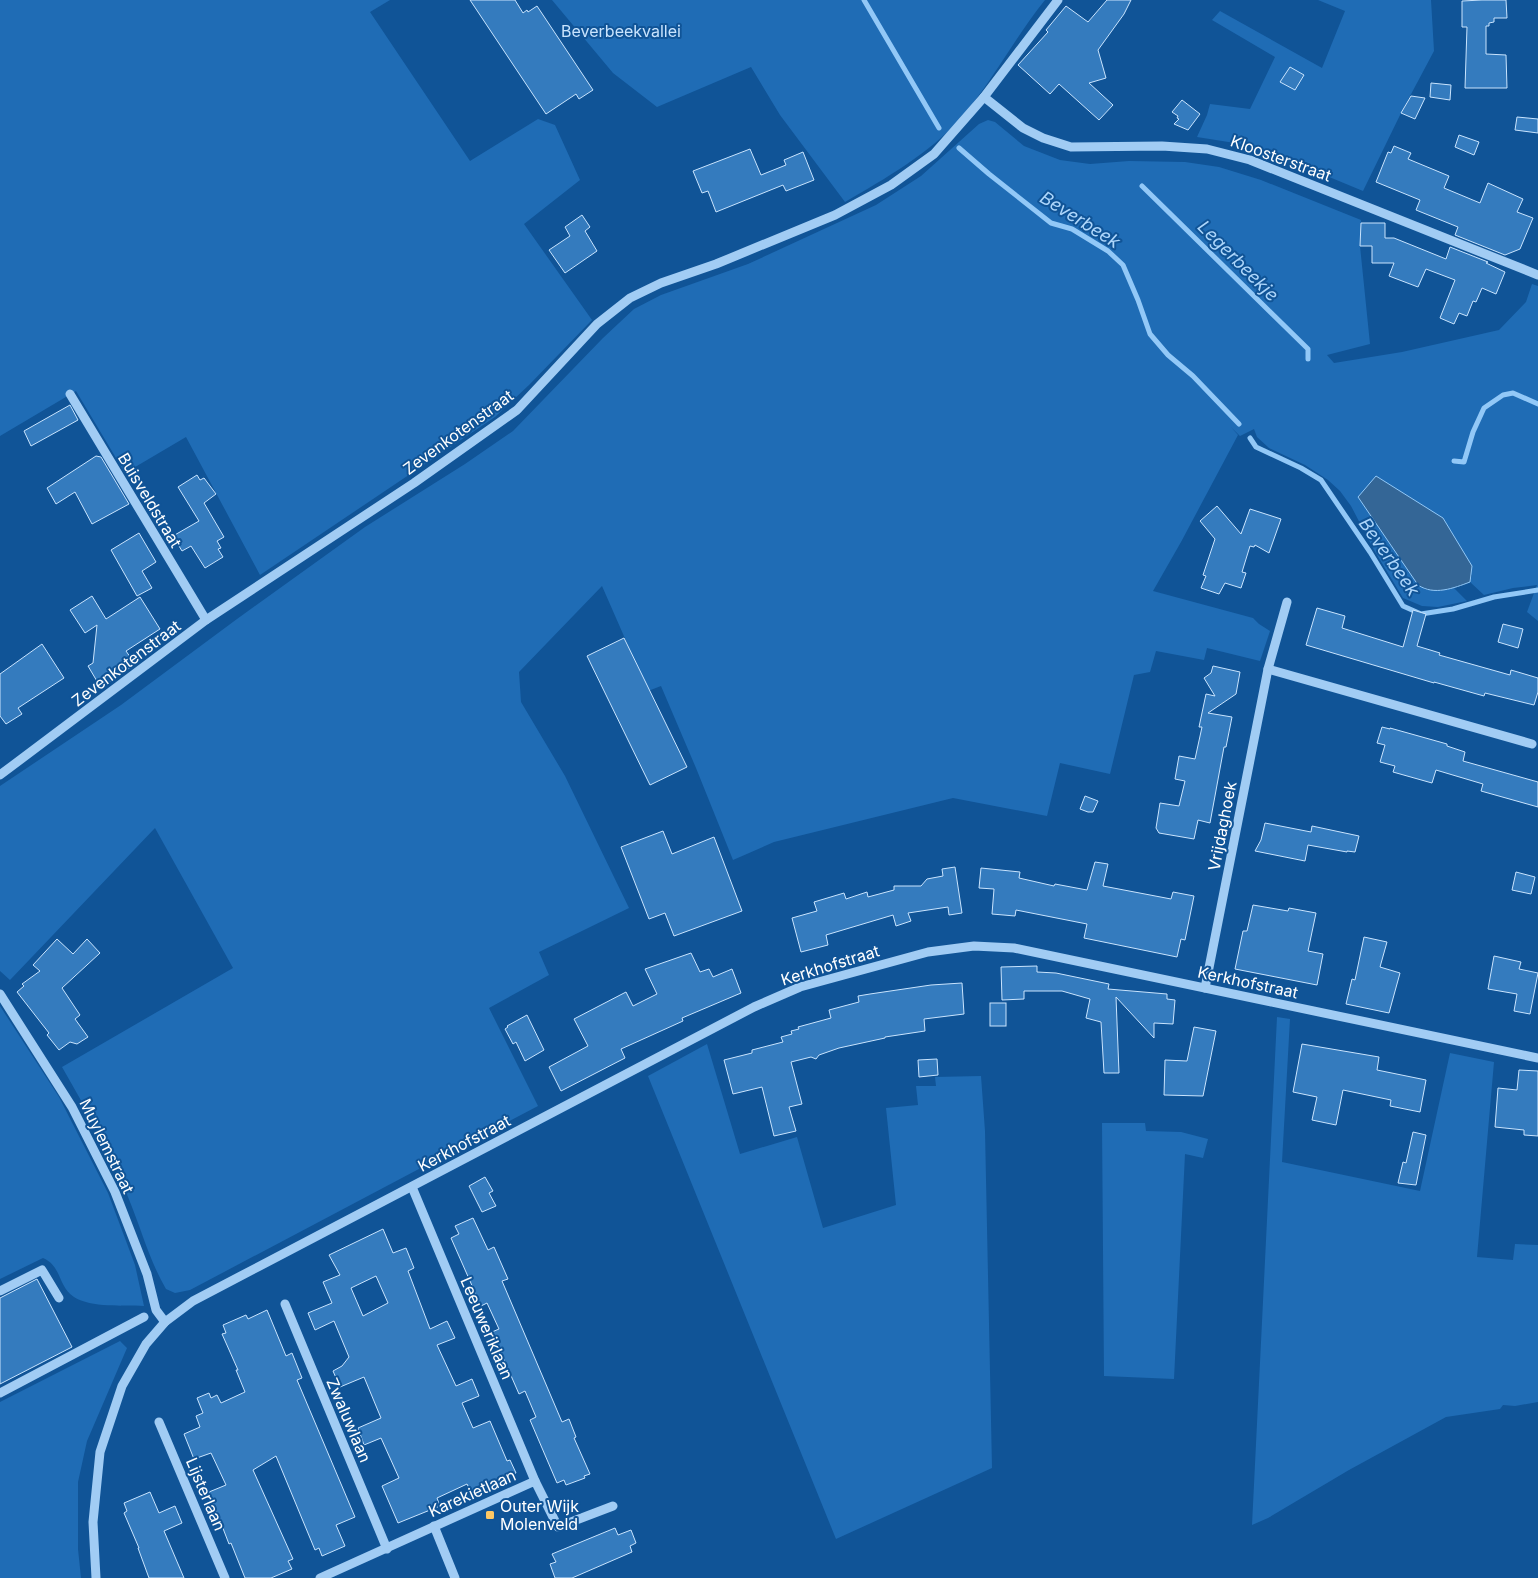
<svg xmlns="http://www.w3.org/2000/svg" width="1538" height="1578" font-family="Inter,sans-serif">
<style>
.green{fill:#1f6cb5}
.water{fill:#346696;stroke:#92c8f7}
.lines{fill:none;stroke-linecap:round;stroke-linejoin:round}
.stream{stroke:#92c8f7;stroke-width:5}
.building{fill:#347bbe;stroke:#c9e4fe;fill-rule:evenodd}
.minor{stroke:#a1ccf4;stroke-width:9}
.poi-dot{fill:#ffc864;stroke:#105497;stroke-width:2}
.labels{text-anchor:middle;stroke-width:4;stroke-linejoin:round;paint-order:stroke}
.park-label{font-size:16px;fill:#c9e4fe;stroke:#105497}
.street-label{font-size:16px;fill:#fff;stroke:#105497}
.poi-label{font-size:16px;fill:#fff;stroke:#105497;text-anchor:start}
.water-label{font-size:18px;font-style:italic;fill:#add6fb;stroke:#105497}
</style>
<rect width="100%" height="100%" fill="#105497"/>
<g class="green">
<polygon points="0,0 390,0 370,12 470,161 538,119 555,125 580,180 524,224 592,320 529,385 495,417 260,575 186,437 125,473 76,391 0,436"/>
<path d="M 552,0 L 1045,0 C 1015,37 993,81 961,118 C 929,154 886,178 845,202 L 780,115 L 751,67 L 657,107 L 613,73 Z"/>
<polygon points="1318,0 1431,0 1434,51 1401,113 1363,191 1281,157 1241,144 1197,137 1207,115 1210,104 1250,109 1275,57 1212,20 1220,11 1322,68 1345,11"/>
<path d="M 988,120 L 995,122 L 1024,146 L 1060,160 L 1090,164 L 1129,161 L 1185,162 L 1219,167 L 1261,180 L 1361,220 L 1360,246 L 1370,344 L 1327,355 L 1334,363 L 1402,352 L 1499,330 L 1526,302 L 1532,284 L 1538,286 L 1538,621 L 1527,612 L 1537,585 L 1513,588 L 1484,595 L 1470,582 L 1472,575 L 1358,497 L 1418,585 L 1426,590 L 1454,588 L 1467,601 L 1438,607 L 1422,606 L 1403,598 L 1374,550 L 1351,506 L 1340,491 L 1328,480 L 1305,465 L 1269,448 L 1257,437 L 1254,429 L 1240,436 L 1231,427 L 1238,435 L 1181,542 L 1153,591 L 1253,618 L 1259,624 L 1270,631 L 1260,661 L 1207,648 L 1204,660 L 1156,651 L 1150,672 L 1134,675 L 1110,774 L 1060,763 L 1047,816 L 953,798 L 774,842 L 733,860 L 696,768 L 661,686 L 648,691 L 602,586 L 519,672 L 521,702 L 565,776 L 629,908 L 539,952 L 549,975 L 489,1008 L 538,1106 L 190,1290 L 175,1293 L 166,1289 C 149,1260 141,1228 128,1197 C 110,1151 86,1109 62,1067 L 233,968 L 155,828 L 10,980 L 0,971 L 0,786 L 121,705 L 237,619 L 365,527 L 465,464 L 513,431 L 603,338 L 634,309 L 661,295 L 748,264 L 876,205 L 921,176 L 979,124 Z"/>
<path d="M 0,1006 L 59,1097 L 108,1193 L 135,1265 L 144,1306 C 124,1305 91,1308 74,1297 C 58,1287 62,1266 43,1258 L 0,1279 Z"/>
<polygon points="1277,1017 1290,1019 1282,1162 1420,1191 1450,1053 1494,1062 1477,1257 1513,1260 1515,1244 1538,1245 1538,1402 1515,1406 1503,1405 1500,1409 1446,1417 1349,1470 1268,1518 1252,1525"/>
<polygon points="707,1044 740,1154 797,1137 823,1228 896,1205 886,1108 918,1105 916,1086 936,1086 935,1077 981,1076 985,1131 992,1468 836,1539 648,1076"/>
<polygon points="1102,1123 1145,1123 1146,1131 1181,1132 1208,1139 1203,1158 1185,1154 1174,1379 1104,1376"/>
<polygon points="120,1341 127,1348 87,1441 78,1482 78,1549 81,1578 0,1578 0,1402"/>
</g>
<path class="water" d="M 1376,476 L 1443,518 L 1472,566 L 1470,582 C 1454,588 1434,596 1418,585 L 1358,497 Z"/>
<g class="lines">
<g class="stream">
<polyline points="864,0 939,128"/>
<polyline points="959,148 989,174 1051,223 1072,229 1108,251 1123,265 1138,300 1150,334 1168,355 1193,376 1239,424"/>
<polyline points="1142,186 1308,349 1308,359"/>
<polyline points="1250,438 1256,447 1301,468 1321,480 1370,552 1403,606 1421,614 1453,609 1494,597 1538,590"/>
<polyline points="1454,461 1464,462 1473,432 1484,408 1503,395 1513,393 1538,404"/>
</g>
</g>
<g class="building">
<polygon points="470,0 515,0 523,13 527,10 528,12 537,6 593,90 579,99 576,94 546,114"/>
<polygon points="1107,0 1131,0 1124,14 1098,50 1106,78 1089,83 1113,105 1099,120 1059,84 1050,94 1018,65 1048,32 1046,30 1066,6 1088,22"/>
<polygon points="1482,0 1506,0 1507,18 1494,18 1494,22 1489,23 1489,26 1486,26 1486,54 1506,55 1507,88 1465,88 1467,27 1462,27 1462,1"/>
<polygon points="1290,67 1304,75 1295,90 1280,82"/>
<polygon points="1431,83 1451,85 1450,100 1430,97"/>
<polygon points="1411,96 1425,98 1415,119 1401,113"/>
<polygon points="1182,100 1200,114 1188,130 1174,124 1179,119 1177,118 1178,116 1172,112"/>
<polygon points="1517,117 1538,119 1538,133 1515,130"/>
<polygon points="1459,135 1479,142 1474,155 1455,147"/>
<polygon points="1394,146 1411,153 1408,159 1449,176 1444,188 1480,203 1488,183 1523,199 1517,212 1533,218 1520,249 1505,255 1455,235 1458,227 1416,210 1420,200 1376,182 1388,152 1391,153"/>
<polygon points="750,149 761,175 786,165 784,160 803,152 814,180 786,191 783,185 716,212 708,191 702,193 693,171"/>
<polygon points="582,215 590,227 585,231 597,251 565,273 549,250 570,236 565,227"/>
<polygon points="1361,223 1385,223 1385,238 1394,238 1446,259 1450,247 1488,262 1486,263 1505,272 1496,294 1482,288 1476,302 1473,301 1467,316 1459,313 1454,324 1440,318 1455,280 1426,269 1418,287 1389,276 1394,263 1372,263 1372,246 1360,246"/>
<polygon points="70,405 78,420 31,446 24,431"/>
<polygon points="96,456 101,457 129,504 92,524 75,492 56,504 47,488"/>
<polygon points="197,475 200,480 204,478 216,494 204,503 224,537 217,541 221,548 218,549 223,557 205,568 191,546 182,551 173,536 199,521 178,487"/>
<polygon points="1217,506 1241,534 1250,509 1281,519 1269,553 1255,545 1254,547 1250,546 1242,572 1246,573 1241,588 1225,583 1219,594 1201,588 1206,576 1203,575 1215,539 1200,521"/>
<polygon points="139,533 156,562 142,571 152,588 137,596 111,550"/>
<polygon points="92,596 106,619 140,597 160,629 126,651 135,664 101,688 88,666 93,663 97,625 85,633 70,610"/>
<polygon points="1317,608 1345,616 1342,628 1403,647 1413,610 1426,614 1417,646 1440,653 1439,655 1510,675 1511,670 1538,678 1538,692 1534,705 1485,693 1484,696 1434,682 1434,683 1306,645"/>
<polygon points="1503,624 1523,629 1518,648 1498,642"/>
<polygon points="624,638 687,767 650,785 587,656"/>
<polygon points="42,644 64,678 18,708 22,714 6,724 0,716 0,674"/>
<polygon points="1213,666 1240,672 1236,694 1208,713 1232,717 1226,747 1224,747 1210,823 1198,820 1194,839 1159,833 1156,828 1160,803 1179,806 1185,781 1175,779 1179,756 1195,759 1202,727 1199,727 1206,694 1215,696 1204,678 1211,673"/>
<polygon points="1382,727 1390,729 1390,728 1447,744 1447,746 1465,752 1463,761 1538,782 1538,807 1481,791 1483,784 1436,770 1432,783 1393,772 1395,766 1380,762 1385,745 1377,743"/>
<polygon points="1085,796 1098,801 1093,812 1088,812 1080,809"/>
<polygon points="1265,823 1311,832 1312,826 1359,836 1355,852 1347,851 1347,852 1308,845 1305,861 1255,851 1261,840"/>
<polygon points="663,831 672,854 714,837 742,911 674,936 665,913 649,919 621,847"/>
<polygon points="1095,862 1108,864 1103,886 1171,899 1173,892 1194,896 1185,940 1181,939 1177,957 1084,938 1087,924 1016,910 1015,916 992,914 994,889 979,888 981,868 1020,872 1019,878 1054,886 1055,884 1087,890"/>
<polygon points="955,867 962,913 949,915 948,907 908,913 911,921 896,926 893,915 826,935 828,945 801,952 792,918 817,911 814,902 844,893 846,899 867,892 868,897 894,890 894,886 921,886 927,879 943,876 942,869"/>
<polygon points="1516,872 1535,877 1531,894 1512,890"/>
<polygon points="1253,905 1288,911 1289,908 1316,913 1308,951 1323,954 1317,985 1235,969 1243,931 1247,931"/>
<polygon points="1364,937 1387,942 1380,967 1400,973 1389,1013 1346,1004 1352,979 1355,980"/>
<polygon points="57,939 73,954 87,939 100,953 62,988 80,1015 75,1019 88,1037 77,1044 70,1042 59,1050 47,1035 49,1033 17,992 24,986 22,984 40,971 33,965"/>
<polygon points="691,953 700,972 709,969 713,977 732,969 741,993 682,1018 683,1021 621,1049 625,1058 561,1091 549,1067 588,1046 574,1019 626,992 633,1006 657,994 645,969"/>
<polygon points="1494,956 1521,962 1519,969 1538,973 1530,1014 1514,1011 1517,994 1488,989"/>
<polygon points="1037,966 1037,972 1056,973 1109,984 1108,989 1167,994 1167,999 1175,1000 1173,1024 1154,1023 1154,1038 1116,997 1119,1073 1104,1073 1101,1022 1086,1018 1090,999 1062,991 1024,991 1024,999 1002,1000 1001,967"/>
<polygon points="962,983 964,1014 924,1019 925,1031 885,1037 885,1038 839,1048 819,1055 816,1059 811,1057 791,1062 802,1104 789,1107 796,1131 774,1136 762,1087 733,1094 724,1060 752,1053 752,1050 783,1042 781,1037 792,1034 791,1031 799,1029 798,1027 831,1018 829,1010 859,1002 858,996 870,994 931,985"/>
<rect x="990" y="1003" width="16" height="23"/>
<polygon points="527,1015 544,1050 525,1061 516,1042 513,1044 505,1029 508,1027 507,1026"/>
<polygon points="1194,1027 1216,1031 1203,1096 1164,1095 1165,1060 1187,1061"/>
<polygon points="1302,1044 1379,1057 1377,1070 1426,1080 1420,1112 1390,1106 1391,1100 1343,1090 1336,1125 1312,1120 1317,1097 1293,1092"/>
<polygon points="937,1059 938,1075 919,1077 918,1060"/>
<polygon points="1519,1070 1538,1071 1538,1136 1524,1135 1524,1130 1495,1127 1498,1088 1517,1090"/>
<polygon points="1413,1132 1426,1135 1416,1185 1398,1183 1403,1162 1406,1163"/>
<polygon points="485,1177 493,1191 489,1193 496,1206 482,1212 469,1186"/>
<polygon points="473,1218 488,1250 494,1247 508,1279 502,1281 562,1422 569,1419 576,1437 574,1438 590,1474 584,1476 585,1478 566,1485 564,1480 557,1483 530,1420 536,1417 525,1391 519,1394 492,1332 499,1329 487,1303 481,1306 451,1238 459,1234 455,1226"/>
<path d="M 383,1229 L 393,1253 L 406,1248 L 414,1268 L 408,1271 L 430,1329 L 447,1321 L 455,1338 L 437,1345 L 456,1386 L 472,1379 L 479,1396 L 462,1403 L 473,1428 L 490,1421 L 507,1461 L 510,1460 L 516,1473 L 471,1492 L 467,1484 L 437,1498 L 440,1506 L 398,1523 L 382,1486 L 399,1478 L 381,1438 L 364,1445 L 358,1428 L 381,1418 L 364,1377 L 340,1387 L 333,1371 L 342,1366 L 349,1357 L 334,1321 L 315,1330 L 308,1313 L 332,1303 L 323,1282 L 340,1275 L 329,1255 ZM 376,1276 L 388,1303 L 363,1316 L 351,1288 Z"/>
<polygon points="37,1279 72,1347 0,1384 0,1298"/>
<polygon points="267,1310 286,1356 292,1353 302,1378 297,1380 355,1517 336,1525 345,1546 322,1556 319,1548 315,1550 276,1456 253,1470 293,1559 288,1561 292,1569 271,1578 245,1578 231,1543 229,1544 209,1492 226,1485 211,1453 194,1459 184,1434 200,1427 196,1416 203,1413 197,1398 209,1393 211,1398 217,1395 221,1403 245,1392 236,1370 238,1370 222,1334 226,1333 223,1325 246,1315 248,1319"/>
<polygon points="150,1492 159,1513 175,1506 182,1523 164,1531 184,1578 149,1578 138,1548 139,1548 124,1513 127,1511 124,1503"/>
<polygon points="615,1528 618,1535 631,1530 636,1543 630,1546 632,1552 572,1578 555,1578 550,1564 556,1562 552,1554"/>
</g>
<g class="lines">
<g class="minor">
<polyline points="984,97 1023,128 1043,138 1071,147 1162,146 1207,149 1250,160 1538,275"/>
<polyline points="70,394 206,620"/>
<polyline points="1268,669 1532,744"/>
<polyline points="0,775 206,620 414,483 517,410 597,324 630,298 661,283 716,264 835,215 891,185 934,154 984,97 1058,0"/>
<polyline points="1205,988 1268,669 1287,602"/>
<polyline points="0,994 72,1107 115,1192 147,1274 156,1310 165,1322"/>
<polyline points="412,1187 535,1481"/>
<polyline points="0,1291 42,1270 59,1298"/>
<polyline points="285,1304 387,1549"/>
<polyline points="0,1393 144,1317"/>
<polyline points="159,1422 225,1578"/>
<polyline points="434,1526 455,1578"/>
<polyline points="96,1578 93,1522 100,1452 122,1386 146,1344 165,1322 193,1301 754,1007 800,987 928,952 974,946 1014,948 1538,1058"/>
<polyline points="320,1578 535,1481 558,1527 613,1506"/>
</g>
</g>
<rect class="poi-dot" x="485" y="1510" width="10" height="10" rx="2.5"/>
<g class="labels">
<g class="park-label">
<text x="621" y="37">Beverbeekvallei</text>
</g>
<g class="street-label">
<text transform="translate(1281 158) rotate(20)" y="6">Kloosterstraat</text>
<text transform="translate(458 432) rotate(-36)" y="6">Zevenkotenstraat</text>
<text transform="translate(150 500) rotate(59)" y="6">Buisveldstraat</text>
<text transform="translate(126 663) rotate(-37)" y="6">Zevenkotenstraat</text>
<text transform="translate(1222 826) rotate(-79)" y="6">Vrijdaghoek</text>
<text transform="translate(830 965) rotate(-17)" y="6">Kerkhofstraat</text>
<text transform="translate(1248 982) rotate(12)" y="6">Kerkhofstraat</text>
<text transform="translate(464 1143) rotate(-28)" y="6">Kerkhofstraat</text>
<text transform="translate(107 1146) rotate(64)" y="6">Muylemstraat</text>
<text transform="translate(487 1328) rotate(67)" y="6">Leeuweriklaan</text>
<text transform="translate(349 1420) rotate(67)" y="6">Zwaluwlaan</text>
<text transform="translate(472 1493) rotate(-24)" y="6">Karekietlaan</text>
<text transform="translate(206 1494) rotate(67)" y="6">Lijsterlaan</text>
</g>
<g class="poi-label">
<text x="500" y="1512">Outer Wijk<tspan x="500" dy="18">Molenveld</tspan></text>
</g>
<g class="water-label">
<text transform="translate(1080 220) rotate(32)" y="6">Beverbeek</text>
<text transform="translate(1238 261) rotate(45)" y="6">Legerbeekje</text>
<text transform="translate(1389 557) rotate(55)" y="6">Beverbeek</text>
</g>
</g>
</svg>
